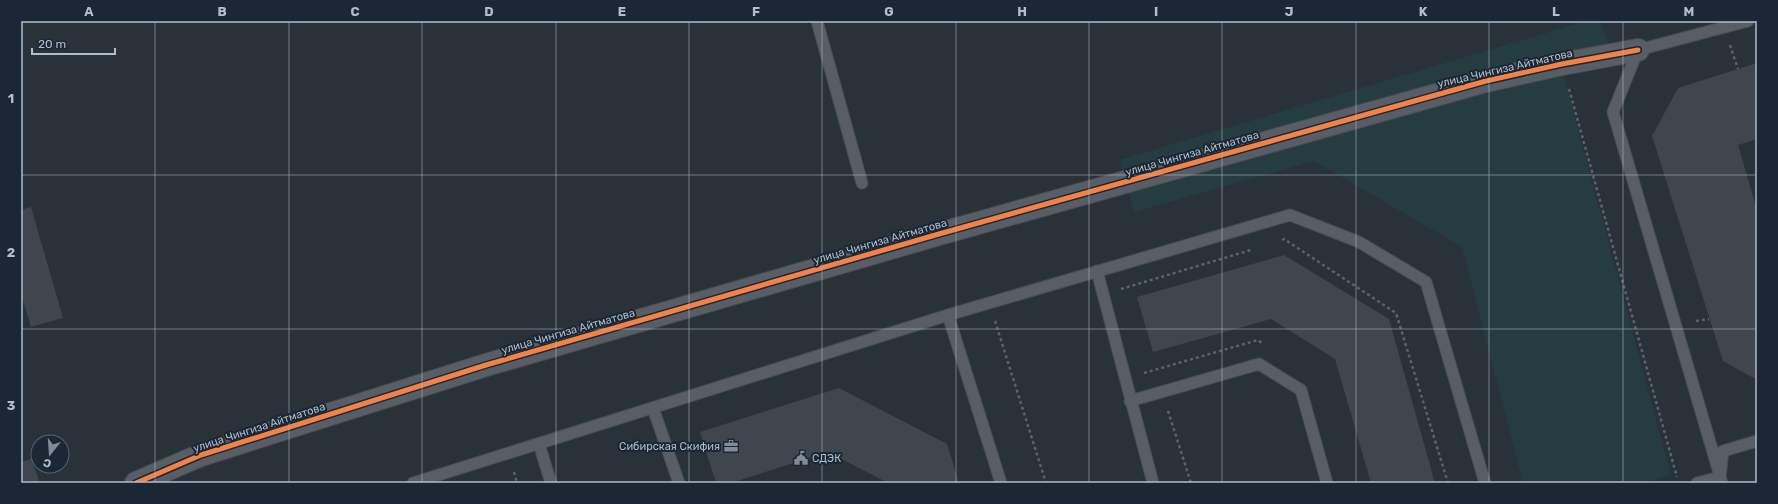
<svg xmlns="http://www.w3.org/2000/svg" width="1778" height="504" font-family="Rubik,sans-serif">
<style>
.green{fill:#253d40}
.building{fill:#40464d}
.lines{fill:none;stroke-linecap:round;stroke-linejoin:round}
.lane-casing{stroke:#474d53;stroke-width:13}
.street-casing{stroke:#474d53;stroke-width:24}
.path{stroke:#5c636a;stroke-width:2.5;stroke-dasharray:3 3;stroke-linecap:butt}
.lane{stroke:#595e66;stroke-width:11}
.street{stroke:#595e66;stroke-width:22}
.cycleway-casing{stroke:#1b2734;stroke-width:8}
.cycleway{stroke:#f48246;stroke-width:5}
.grid{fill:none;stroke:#b2bdca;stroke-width:1;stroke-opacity:0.55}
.labels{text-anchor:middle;stroke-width:4;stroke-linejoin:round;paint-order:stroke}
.street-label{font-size:11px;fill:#b2bdca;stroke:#1b2734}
.poi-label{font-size:11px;fill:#b2bdca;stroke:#1b2734;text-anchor:end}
.neatline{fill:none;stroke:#b2bdca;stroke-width:1.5}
.grid-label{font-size:13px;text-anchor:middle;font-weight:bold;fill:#b2bdca}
</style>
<rect width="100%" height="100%" fill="#293139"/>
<polygon class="green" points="1586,21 1601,21 1611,51 1563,73 1671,475 1643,483 1523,483 1462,247 1314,161 1134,212 1119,160"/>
<g class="building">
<polygon points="1757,63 1757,139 1738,145 1757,210 1757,380 1723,361 1652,136 1678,88"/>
<polygon points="31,207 63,318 31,327 21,294 21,210"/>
<polygon points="1284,255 1389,319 1435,483 1371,483 1335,359 1271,319 1153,352 1137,297"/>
<polygon points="839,388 947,444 959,483 888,483 828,452 731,483 716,483 700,432"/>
<polygon points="31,459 40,483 21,483 21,462"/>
</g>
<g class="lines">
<defs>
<g id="lane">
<polyline points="817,21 862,183"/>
<polyline points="1097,271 1153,483"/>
<polyline points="948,315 1001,483"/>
<polyline points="1130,401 1259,364 1301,390 1327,483"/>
<polyline points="653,408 679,483"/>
<polyline points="539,444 551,483"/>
<polyline points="413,483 948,315 1290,215 1359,242 1426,282 1485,483"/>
<polyline points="1697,483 1720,477 1723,451 1757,441"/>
<polyline points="1722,483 1613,112 1638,50 1748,21"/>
</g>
<polyline id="street" points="136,483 201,455 486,365 939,234 1486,81 1562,64 1638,50"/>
</defs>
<use href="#lane" class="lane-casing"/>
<use href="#street" class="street-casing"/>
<g class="path">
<polyline points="1730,45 1738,69"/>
<polyline points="1569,89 1677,477"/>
<polyline points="1282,240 1284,239 1396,313 1448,483"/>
<polyline points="1121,289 1251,250"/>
<polyline points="995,321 1046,483"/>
<polyline points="1696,321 1709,319"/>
<polyline points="1144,373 1258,340 1263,344"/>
<polyline points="1168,411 1191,483"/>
<polyline points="514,472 517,483"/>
</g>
<use href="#lane" class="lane"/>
<use href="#street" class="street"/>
<defs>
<polyline id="cycleway" points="136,483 201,455 486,365 939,234 1486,81 1562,64 1638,50"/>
</defs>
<use href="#cycleway" class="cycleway-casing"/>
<use href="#cycleway" class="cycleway"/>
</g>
<path class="grid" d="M 155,21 L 155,483M 289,21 L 289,483M 422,21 L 422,483M 556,21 L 556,483M 689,21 L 689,483M 822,21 L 822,483M 956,21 L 956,483M 1089,21 L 1089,483M 1222,21 L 1222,483M 1356,21 L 1356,483M 1489,21 L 1489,483M 1623,21 L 1623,483M 21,175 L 1757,175M 21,329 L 1757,329"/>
<defs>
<symbol id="office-bare" viewBox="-9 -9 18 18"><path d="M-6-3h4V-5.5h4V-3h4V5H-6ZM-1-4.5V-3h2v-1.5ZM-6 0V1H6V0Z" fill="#828c97" stroke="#1b2734" stroke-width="2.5" paint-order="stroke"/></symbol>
<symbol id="civic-bare" viewBox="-9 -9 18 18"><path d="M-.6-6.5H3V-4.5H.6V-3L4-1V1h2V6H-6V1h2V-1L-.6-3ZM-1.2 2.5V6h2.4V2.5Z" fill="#828c97" stroke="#1b2734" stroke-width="2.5" paint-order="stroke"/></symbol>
</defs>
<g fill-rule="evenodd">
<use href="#office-bare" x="721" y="436" width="20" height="20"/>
<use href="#civic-bare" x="791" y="448" width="20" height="20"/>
</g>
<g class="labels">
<g class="street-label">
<text transform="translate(1505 68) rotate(-13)" y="4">улица Чингиза Айтматова</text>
<text transform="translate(1192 153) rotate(-16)" y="4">улица Чингиза Айтматова</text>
<text transform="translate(880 241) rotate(-16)" y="4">улица Чингиза Айтматова</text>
<text transform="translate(568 331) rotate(-16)" y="4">улица Чингиза Айтматова</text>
<text transform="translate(259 427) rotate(-18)" y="4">улица Чингиза Айтматова</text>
</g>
<g class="poi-label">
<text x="720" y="450">Сибирская Скифия</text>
<text x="812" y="462" text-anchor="start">СДЭК</text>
</g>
</g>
<rect width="1778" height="504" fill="none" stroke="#1b2734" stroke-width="44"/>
<g transform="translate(50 454) rotate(197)"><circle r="19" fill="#1b2734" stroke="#576370"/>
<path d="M0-3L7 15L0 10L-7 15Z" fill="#828c97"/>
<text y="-6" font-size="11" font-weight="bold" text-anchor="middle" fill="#b2bdca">С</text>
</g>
<path d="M32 48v6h83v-6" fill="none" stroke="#b2bdca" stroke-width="2"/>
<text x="38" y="48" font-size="12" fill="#b2bdca" stroke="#1b2734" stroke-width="3" paint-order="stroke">20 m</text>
<rect x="22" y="22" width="1734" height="460" class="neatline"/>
<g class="grid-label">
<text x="89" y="16">A</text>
<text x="222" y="16">B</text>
<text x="355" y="16">C</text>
<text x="489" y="16">D</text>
<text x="622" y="16">E</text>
<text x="756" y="16">F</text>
<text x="889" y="16">G</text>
<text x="1022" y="16">H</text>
<text x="1156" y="16">I</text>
<text x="1289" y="16">J</text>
<text x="1423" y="16">K</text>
<text x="1556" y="16">L</text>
<text x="1689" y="16">M</text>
<text x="11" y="103">1</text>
<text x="11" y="257">2</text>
<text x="11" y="410">3</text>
</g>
</svg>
